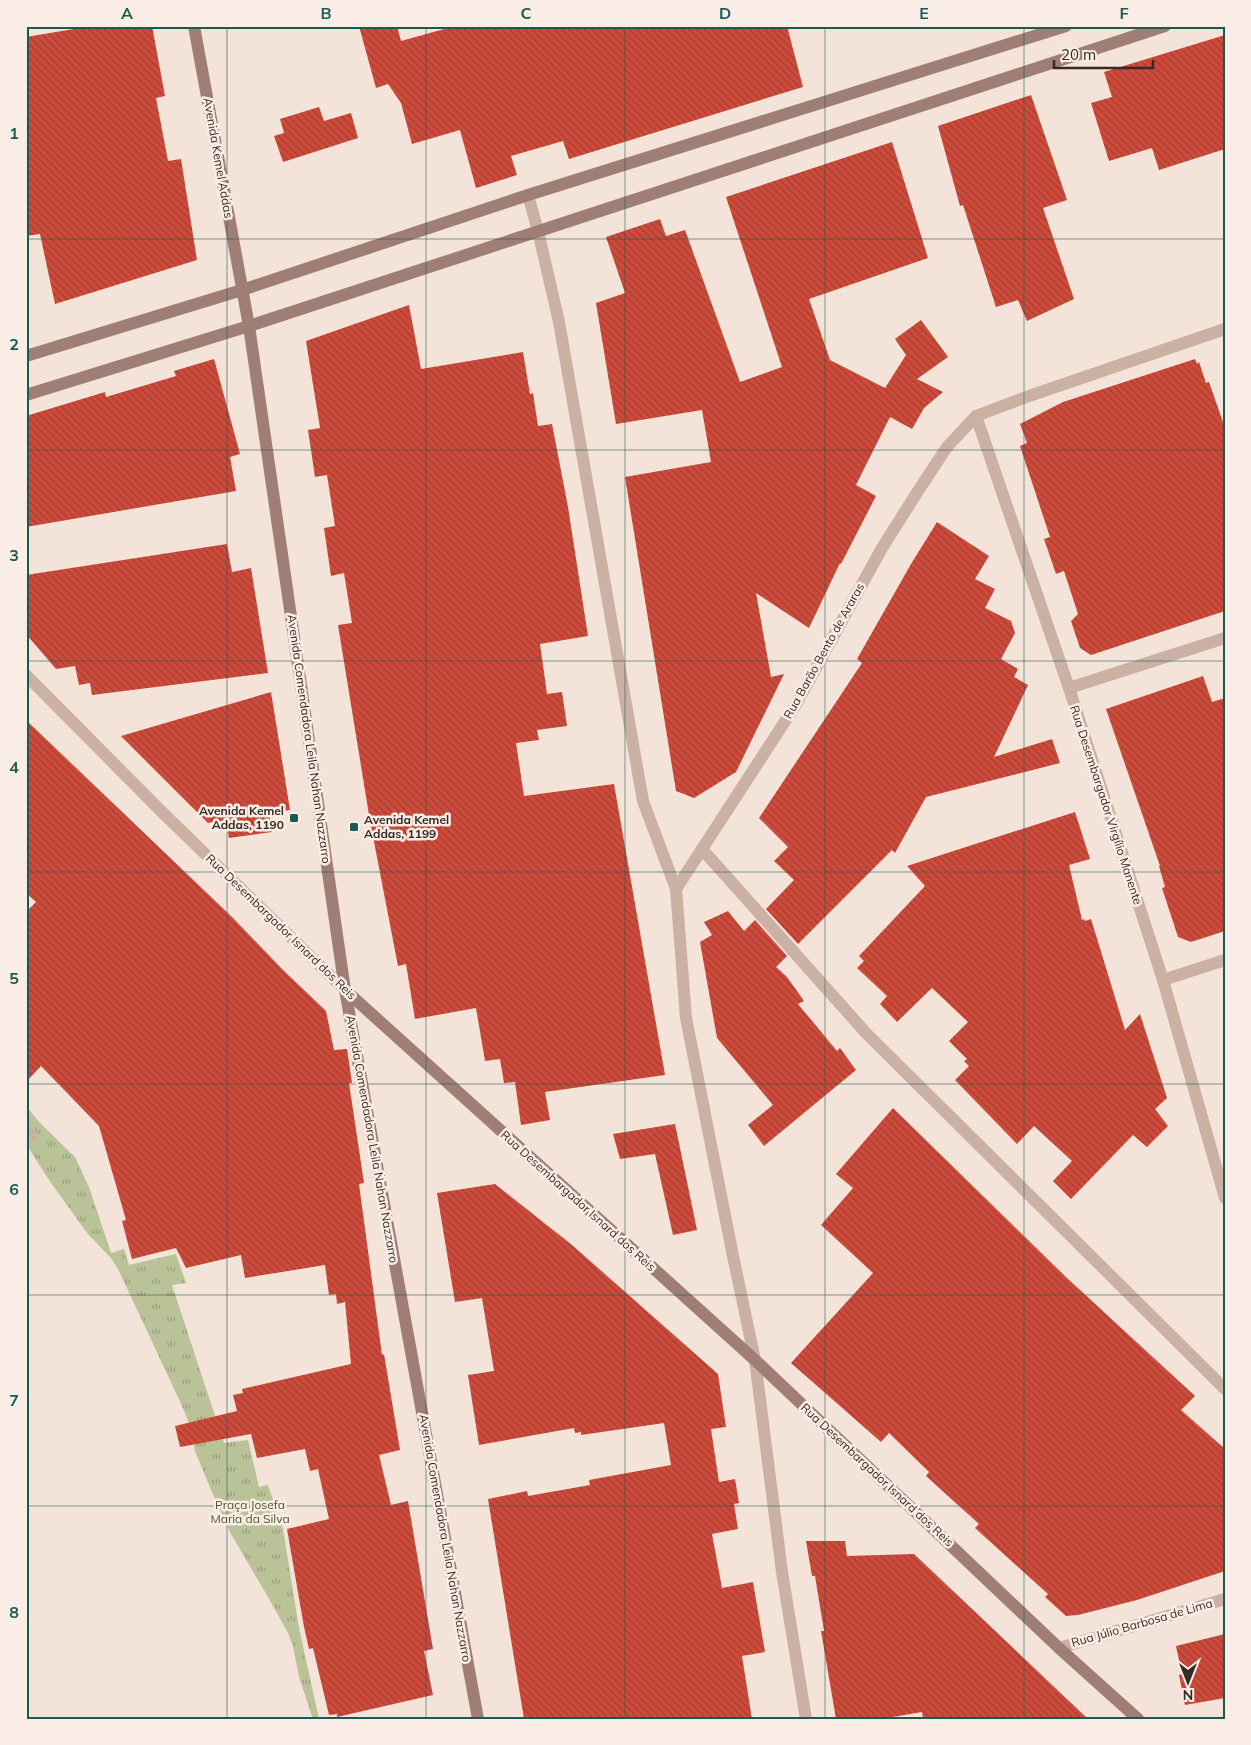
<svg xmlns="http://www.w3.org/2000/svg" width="1251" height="1745" font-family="Mulish,sans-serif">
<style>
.grass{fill:url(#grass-tufts)}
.building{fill:url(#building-back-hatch)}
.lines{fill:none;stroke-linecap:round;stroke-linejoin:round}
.street{stroke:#cbb0a4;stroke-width:12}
.secondary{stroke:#9f7e75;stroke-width:12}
.grid{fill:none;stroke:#195a55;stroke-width:1;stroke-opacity:0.55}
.poi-dot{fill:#195a55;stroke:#faede5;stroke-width:2}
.labels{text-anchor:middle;stroke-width:5;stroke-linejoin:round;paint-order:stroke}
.street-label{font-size:12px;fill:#362926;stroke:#faede5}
.poi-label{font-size:12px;font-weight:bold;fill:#362926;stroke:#faede5;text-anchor:end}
.park-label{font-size:12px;fill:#4b5628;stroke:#faede5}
.neatline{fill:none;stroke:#195a55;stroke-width:2}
.grid-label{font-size:16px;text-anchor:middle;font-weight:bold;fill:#195a55}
</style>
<defs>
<pattern id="grass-tufts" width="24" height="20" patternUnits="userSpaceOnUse" patternTransform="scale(1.25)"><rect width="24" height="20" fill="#bac297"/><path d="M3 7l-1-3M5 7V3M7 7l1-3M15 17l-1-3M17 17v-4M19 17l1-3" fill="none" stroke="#989e7b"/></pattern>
<pattern id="building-back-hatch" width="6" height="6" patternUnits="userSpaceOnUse" patternTransform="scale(1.25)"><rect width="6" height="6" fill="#cd4b3b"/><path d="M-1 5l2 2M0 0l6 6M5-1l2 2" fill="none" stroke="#a73e31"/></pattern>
</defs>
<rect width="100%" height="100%" fill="#f3e3d8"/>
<polygon class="grass" points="26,1106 40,1123 75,1157 89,1187 111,1253 124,1249 129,1265 176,1254 186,1283 172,1285 224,1443 248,1440 259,1487 268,1485 283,1529 299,1628 319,1719 313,1719 299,1677 293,1646 288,1633 268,1597 231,1534 214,1497 195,1451 192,1431 183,1408 119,1271 111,1258 88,1234 51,1183 26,1144"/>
<g class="building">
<polygon points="92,26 152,26 165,96 156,98 168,161 181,159 197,260 55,304 40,234 26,236 26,37"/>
<polygon points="359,26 397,26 401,41 455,26 787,26 803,87 569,159 563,141 511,156 517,175 476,188 460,130 412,144 401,103 388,84 376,88"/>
<polygon points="1225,35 1225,149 1159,170 1152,148 1109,161 1091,103 1112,97 1104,72"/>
<polygon points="1031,95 1067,200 1043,208 1074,299 1027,321 1018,300 996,307 963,205 960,206 938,126"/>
<polygon points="319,107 324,121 351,113 358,138 283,162 274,136 284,133 280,119"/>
<polygon points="892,142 928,258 809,299 830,360 885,388 906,355 895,339 921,320 948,357 917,379 943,392 924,408 912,429 890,417 856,485 876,496 841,564 840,563 809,628 756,593 771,677 784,674 736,772 694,798 676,791 625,477 711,462 702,410 616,424 596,303 625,293 606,237 660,219 666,236 685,230 740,382 782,367 726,197"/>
<polygon points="409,305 421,369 523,352 530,394 533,393 538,426 552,424 568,507 588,636 540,644 547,694 562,692 567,726 537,730 539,740 516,743 524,796 614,784 665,1075 545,1092 550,1120 521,1125 515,1082 504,1083 500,1059 485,1061 476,1008 415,1019 406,964 398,966 370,821 338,625 352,623 344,573 331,576 324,528 335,526 327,475 315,477 308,430 320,428 306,341"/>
<polygon points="214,359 240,454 230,457 236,491 26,527 26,416 105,392 106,397 176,376 174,371"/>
<polygon points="1195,359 1197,364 1199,362 1206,383 1209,382 1225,428 1225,611 1091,655 1080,648 1071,621 1078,614 1064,571 1056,574 1044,539 1050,537 1020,446 1027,443 1020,424 1063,402"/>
<polygon points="937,522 989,556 975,579 995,589 985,608 1011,621 1015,633 1001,659 1018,669 1014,677 1028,685 994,757 1052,739 1060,763 926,797 895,853 892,850 798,944 766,909 794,880 774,861 788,847 759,818 862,663 857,659 911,564"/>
<polygon points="227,544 232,572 251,568 268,673 92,695 90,683 79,685 75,666 56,669 26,634 26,575"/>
<polygon points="1203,676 1212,702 1225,698 1225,931 1191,942 1178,937 1162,888 1165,887 1159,866 1160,866 1106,709"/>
<polygon points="271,692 290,810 269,813 272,832 229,838 226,820 208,823 121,736"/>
<polygon points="26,720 232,917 283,970 326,1011 334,1050 347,1049 352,1083 349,1083 364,1183 359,1184 382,1355 384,1354 400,1450 379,1455 391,1505 408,1501 433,1649 424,1651 433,1695 337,1717 337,1714 329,1715 313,1648 309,1649 304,1627 287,1529 329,1519 318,1469 310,1471 305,1449 257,1458 251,1434 180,1447 175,1426 237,1411 233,1395 243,1393 242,1389 351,1364 345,1302 337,1304 336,1294 329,1295 325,1265 245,1278 241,1255 186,1268 176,1248 132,1259 122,1221 126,1220 99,1126 41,1066 26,1082 26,912 36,902 26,893"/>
<polygon points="1075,812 1090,859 1069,865 1082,920 1084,919 1085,921 1091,919 1125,1030 1140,1014 1167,1098 1155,1109 1168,1126 1147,1147 1133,1135 1071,1199 1053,1181 1072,1161 1034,1126 1017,1144 955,1080 969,1066 964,1061 967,1059 949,1041 968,1022 932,988 897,1022 880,1004 887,996 857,968 864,961 859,956 925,886 907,866"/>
<polygon points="728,911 744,931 755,920 787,956 776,967 787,977 804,1001 798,1004 837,1051 840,1048 856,1070 764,1146 748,1125 773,1105 717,1038 700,942 712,935 704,922"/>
<polygon points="893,1108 1068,1279 1195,1396 1181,1410 1225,1449 1225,1571 1137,1600 1078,1615 1066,1616 1045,1597 1048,1594 975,1528 979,1524 926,1476 929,1472 889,1433 881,1442 791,1363 873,1273 821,1225 853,1188 836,1174"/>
<polygon points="675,1124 697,1230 673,1235 655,1154 620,1159 613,1134"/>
<polygon points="495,1184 572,1245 718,1374 726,1427 711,1429 719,1482 735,1479 739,1503 734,1504 738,1529 712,1534 722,1588 753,1582 765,1652 742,1656 752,1719 524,1719 488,1499 527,1491 528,1496 590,1485 589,1480 671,1465 664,1423 581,1435 581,1432 575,1433 574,1428 479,1445 468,1375 494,1371 482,1298 455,1302 437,1193"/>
<polygon points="806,1541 845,1541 847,1556 914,1554 1088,1719 923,1719 922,1712 881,1719 836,1719 821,1631 824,1631 815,1576 812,1576"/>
<polygon points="1225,1634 1225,1698 1185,1705 1179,1675 1182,1674 1176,1646"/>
</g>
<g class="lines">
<g class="street">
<polyline points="528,195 538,231 559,322 643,801 676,889 686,1018 733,1256 755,1360 782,1572 806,1719"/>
<polyline points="976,416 1069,688 1163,980 1225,1198"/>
<polyline points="26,675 162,812 345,990"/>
<polyline points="1069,688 1225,638"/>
<polyline points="702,849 866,1033 1225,1389"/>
<polyline points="676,889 795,706 882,548 918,491 947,447 976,416 1029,396 1225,329"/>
<polyline points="1163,980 1225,960"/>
<polyline points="26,1129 31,1135"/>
<polyline points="1059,1648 1225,1599"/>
</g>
<g class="secondary">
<polyline points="194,26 249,326 345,990 478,1719"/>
<polyline points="26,356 242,290 528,195 1066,26"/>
<polyline points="26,395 249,326 1165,26"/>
<polyline points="345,990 755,1360 1059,1648 1138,1719"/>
</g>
</g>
<path class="grid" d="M 227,26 L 227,1719M 426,26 L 426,1719M 625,26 L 625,1719M 825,26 L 825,1719M 1024,26 L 1024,1719M 26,239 L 1225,239M 26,450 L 1225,450M 26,661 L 1225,661M 26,872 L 1225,872M 26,1084 L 1225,1084M 26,1295 L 1225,1295M 26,1506 L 1225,1506"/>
<g class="poi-dot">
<rect x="289" y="813" width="10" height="10" rx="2.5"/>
<rect x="349" y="822" width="10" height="10" rx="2.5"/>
</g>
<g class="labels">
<g class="street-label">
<text transform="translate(218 158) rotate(80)" y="4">Avenida Kemel Addas</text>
<text transform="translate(824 651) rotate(-61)" y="4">Rua Barão Bento de Araras</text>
<text transform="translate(309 739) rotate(82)" y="4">Avenida Comendadora Leila Nahan Nazzarro</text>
<text transform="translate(1106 805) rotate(72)" y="4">Rua Desembargador Virgílio Manente</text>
<text transform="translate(281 927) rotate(44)" y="4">Rua Desembargador Isnard dos Reis</text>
<text transform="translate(372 1139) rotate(80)" y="4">Avenida Comendadora Leila Nahan Nazzarro</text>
<text transform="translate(578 1201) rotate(42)" y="4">Rua Desembargador Isnard dos Reis</text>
<text transform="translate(877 1475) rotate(43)" y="4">Rua Desembargador Isnard dos Reis</text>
<text transform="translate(445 1538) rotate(80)" y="4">Avenida Comendadora Leila Nahan Nazzarro</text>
<text transform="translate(1142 1623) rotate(-16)" y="4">Rua Júlio Barbosa de Lima</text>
</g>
<g class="poi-label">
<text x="284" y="815">Avenida Kemel<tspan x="284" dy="14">Addas, 1190</tspan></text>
<text x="364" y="824" text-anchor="start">Avenida Kemel<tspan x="364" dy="14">Addas, 1199</tspan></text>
</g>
<g class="park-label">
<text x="250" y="1509">Praça Josefa<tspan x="250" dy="14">Maria da Silva</tspan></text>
</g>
</g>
<rect width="1251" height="1745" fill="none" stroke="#faede5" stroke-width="55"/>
<g transform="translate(1188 1682) rotate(180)" stroke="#faede5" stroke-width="4" paint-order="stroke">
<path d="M0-4L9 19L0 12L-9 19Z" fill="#362926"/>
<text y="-8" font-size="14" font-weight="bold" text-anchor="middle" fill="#362926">N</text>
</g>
<path d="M1054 60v8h99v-8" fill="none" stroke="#362926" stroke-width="2.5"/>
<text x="1061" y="60" font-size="15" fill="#362926" stroke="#faede5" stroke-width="4" paint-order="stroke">20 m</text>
<rect x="28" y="28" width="1196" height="1690" class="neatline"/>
<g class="grid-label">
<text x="127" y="19">A</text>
<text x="326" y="19">B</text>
<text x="526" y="19">C</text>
<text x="725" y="19">D</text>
<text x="924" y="19">E</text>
<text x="1124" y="19">F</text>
<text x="14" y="139">1</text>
<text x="14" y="350">2</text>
<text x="14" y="561">3</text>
<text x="14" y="773">4</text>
<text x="14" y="984">5</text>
<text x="14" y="1195">6</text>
<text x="14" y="1406">7</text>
<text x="14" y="1618">8</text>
</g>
</svg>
